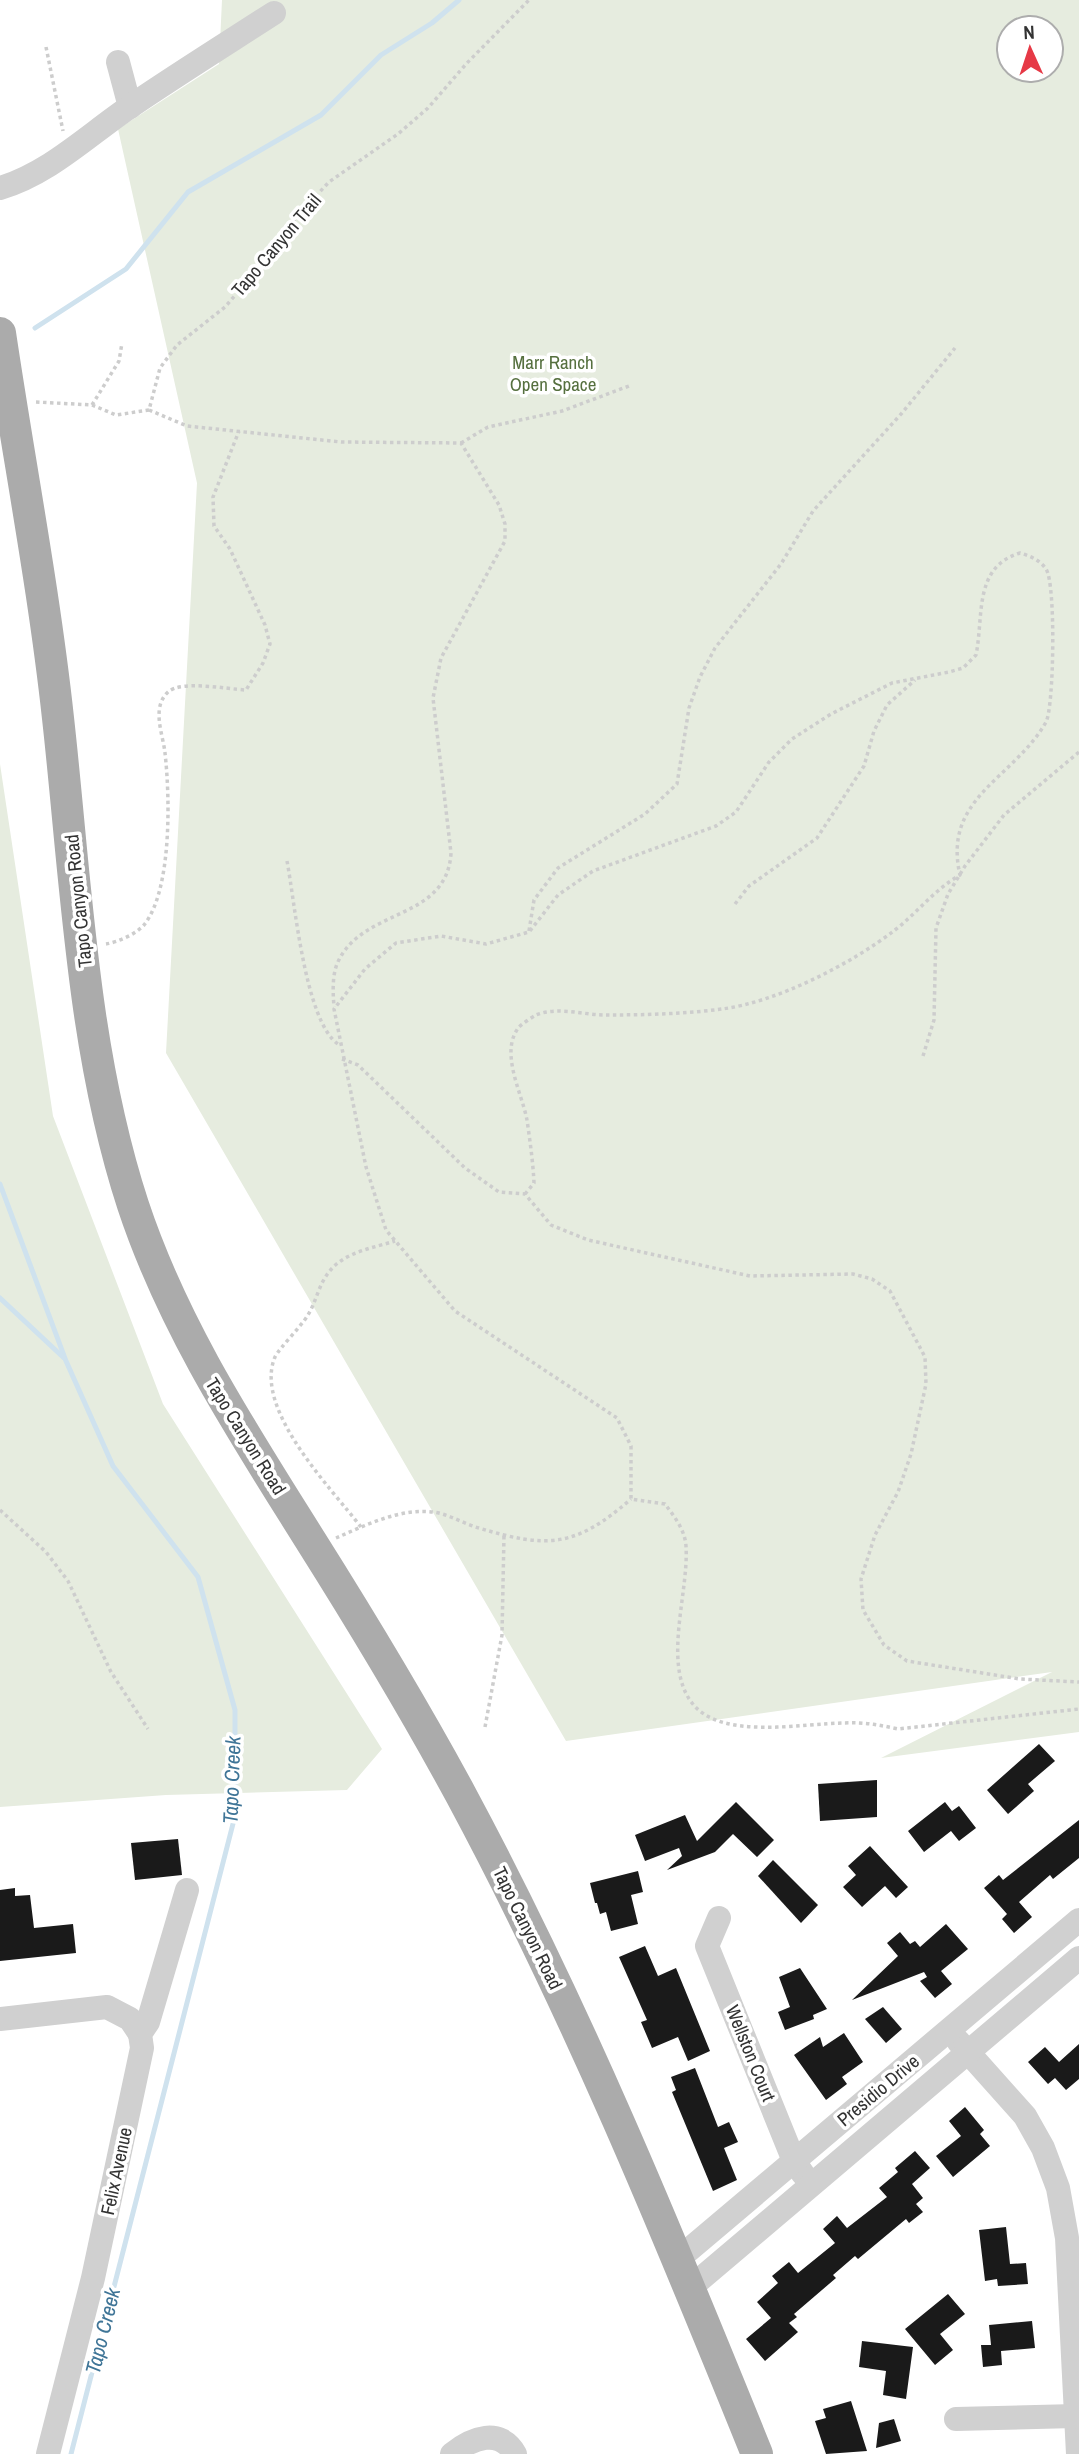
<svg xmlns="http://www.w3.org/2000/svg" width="1079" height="2454" font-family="'Archivo Narrow',sans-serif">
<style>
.green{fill:#e6ecdf;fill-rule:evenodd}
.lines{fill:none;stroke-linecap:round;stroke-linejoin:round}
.stream{stroke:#cfe2ee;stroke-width:5}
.building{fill:#1a1a1a}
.path{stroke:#cdcdcd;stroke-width:3.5;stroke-dasharray:3.5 3.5;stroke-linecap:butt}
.minor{stroke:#d0d0d0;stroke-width:24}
.major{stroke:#ababab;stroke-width:32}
.labels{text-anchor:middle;stroke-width:7;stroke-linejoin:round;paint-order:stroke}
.street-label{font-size:19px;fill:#333;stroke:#fff}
.park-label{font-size:19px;fill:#56703f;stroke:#fff}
.water-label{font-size:21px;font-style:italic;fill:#3f7597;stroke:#fff}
</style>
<rect width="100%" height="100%" fill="#fff"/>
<g class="green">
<path d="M 222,0 L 1079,0 L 1079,1732 L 881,1758 L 1052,1672 L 566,1741 L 166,1053 L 197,483 L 118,129 L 219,64 ZM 1009,28 L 1051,28 L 1051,70 L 1009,70 Z"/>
<polygon points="0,764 53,1116 163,1404 382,1749 347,1790 166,1795 0,1807"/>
</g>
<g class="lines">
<g class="stream">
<polyline points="35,328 126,269 188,192 321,115 381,55 432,23 459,0"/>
<polyline points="0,1184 66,1361 113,1466 198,1577 235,1710 235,1816 71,2454"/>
<polyline points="0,1298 64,1358"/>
</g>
</g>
<g class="building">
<polygon points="1039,1744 1055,1761 1028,1784 1034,1791 1008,1814 987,1790"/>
<polygon points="877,1780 877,1817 820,1821 818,1784"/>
<polygon points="736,1802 774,1840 757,1857 733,1834 715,1852 667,1870 682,1856 679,1848 645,1861 635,1835 685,1815 697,1841"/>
<polygon points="945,1802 952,1811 959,1806 976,1828 959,1841 951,1831 924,1852 908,1831"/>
<polygon points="1079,1820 1079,1858 1053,1879 1050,1875 1019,1902 1032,1917 1014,1933 1002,1919 1007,1914 984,1888 999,1875 1003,1880"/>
<polygon points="178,1839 182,1875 135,1880 131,1843"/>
<polygon points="870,1846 908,1887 896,1898 885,1886 862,1907 843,1887 856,1875 848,1866"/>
<polygon points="773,1860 818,1905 801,1923 758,1876"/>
<polygon points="638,1871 643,1892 631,1895 638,1924 611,1931 606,1912 600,1914 597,1903 595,1903 590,1883"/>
<polygon points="15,1888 15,1896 30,1895 34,1928 73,1924 76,1953 0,1961 0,1890"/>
<polygon points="946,1924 968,1949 941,1971 952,1984 935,1998 920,1981 927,1977 924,1972 852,2000 898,1956 887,1943 900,1932 910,1944 915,1941 920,1947"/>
<polygon points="645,1946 658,1976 676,1968 710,2051 688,2061 678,2037 652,2048 641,2022 647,2020 619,1957"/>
<polygon points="800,1968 827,2009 813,2015 814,2019 785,2030 778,2012 790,2007 779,1977"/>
<polygon points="883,2007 902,2029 886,2043 865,2019"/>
<polygon points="844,2033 863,2062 842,2077 847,2084 826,2100 794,2055 820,2037 823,2047"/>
<polygon points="1079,2044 1079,2079 1066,2090 1055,2078 1048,2084 1028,2062 1045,2047 1059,2062"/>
<polygon points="695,2068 718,2127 729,2122 738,2142 724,2148 737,2180 713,2191 672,2092 676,2090 671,2077"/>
<polygon points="965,2107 984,2130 980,2134 990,2146 953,2177 936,2156 961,2136 949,2121"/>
<polygon points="915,2151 930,2168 912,2184 923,2198 916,2204 923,2212 909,2223 906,2219 858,2259 855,2256 833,2275 836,2278 794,2314 797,2317 789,2323 798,2332 765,2361 746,2339 771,2318 757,2302 778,2283 772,2276 789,2262 798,2273 835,2243 823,2229 837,2216 847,2228 887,2197 879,2188 898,2172 895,2168"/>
<polygon points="1006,2227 1010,2264 1026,2263 1028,2284 998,2286 997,2279 985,2281 979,2230"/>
<polygon points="948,2294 965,2314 940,2334 953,2350 935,2365 905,2329"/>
<polygon points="1032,2321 1035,2348 1001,2351 1002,2365 983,2367 981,2345 991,2345 989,2325"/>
<polygon points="862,2341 913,2347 906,2399 883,2395 886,2371 859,2367"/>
<polygon points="851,2401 867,2451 826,2454 815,2421 826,2418 823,2409"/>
<polygon points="894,2419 901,2441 876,2448 879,2423"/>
</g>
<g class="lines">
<g class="path">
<polyline points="46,47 63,131"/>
<polyline points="36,402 92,405 116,415 149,410 160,368 177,345 225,307 264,262 299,214 329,182 398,134 428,108 467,63 529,0"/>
<polyline points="92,405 119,361 122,343"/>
<path d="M 149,410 L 187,426 L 341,442 L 461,443 L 499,505 L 505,524 L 505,541 L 441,658 L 433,698 L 451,853 C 447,922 361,907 337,964 C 332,977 333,993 334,1007"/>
<polyline points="461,443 488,427 562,411 629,386"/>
<path d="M 287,861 C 295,903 305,1021 338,1044"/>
<polyline points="735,904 749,886 817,838 864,766 874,731 887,705 915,680"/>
<polyline points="529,931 534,900 558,868 645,814 677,784 689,708 700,677 715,648 781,564 813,511 902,413 955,348"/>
<path d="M 106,944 C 118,942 136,934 144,925 C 172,890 170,797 165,753 C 163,734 151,708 168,692 C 181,680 227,689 246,690 L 263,663 L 270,644 L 265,625 L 230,549 L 214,526 L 213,497 L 239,431"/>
<polyline points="923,1056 934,1020 936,928 948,894 965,866 1004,815 1079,752"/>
<polyline points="342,1059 358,1065 465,1168 499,1192 525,1194 551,1225 588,1240 750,1276 853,1274 872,1279 890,1291 925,1357 926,1384 911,1454 898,1492 875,1535 861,1579 863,1610 884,1645 907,1661 1020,1679 1079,1682"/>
<path d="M 525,1194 L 534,1183 C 533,1162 530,1141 527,1120 C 522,1093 499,1052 519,1027 C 522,1024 532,1017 536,1015 C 558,1006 583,1015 605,1015 C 643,1015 684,1014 722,1009 C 777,1002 851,964 895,930 C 918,912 934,890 960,875 C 942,797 1014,779 1046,722 C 1054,707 1056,583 1046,569 C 1040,560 1030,556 1020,553 C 973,567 984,616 976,655 L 963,668 L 949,672 L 892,683 L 831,714 L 792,739 L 769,762 L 736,812 L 716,826 L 593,871 L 558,895 L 529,932 L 486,944 L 441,936 L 396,943 L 365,969 L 334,1009 L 366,1167 L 386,1230 L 455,1311 L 617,1418 L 631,1446 L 631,1499 L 665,1504 C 674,1516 685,1530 686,1546 C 689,1593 662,1664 692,1703 C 721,1741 803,1723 845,1723 C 864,1722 880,1725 898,1729 L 1079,1709"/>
<polyline points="0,1510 46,1552 68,1581 111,1672 148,1729"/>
<path d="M 361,1527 C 331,1488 253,1409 275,1357 C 280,1347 300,1328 308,1315 C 316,1302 319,1284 329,1272 C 344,1252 373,1248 395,1241"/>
<path d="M 336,1538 C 366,1525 400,1508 433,1512 C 449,1514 464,1524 479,1528 C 548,1549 576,1547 631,1499"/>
<polyline points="485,1727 502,1635 504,1535"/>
</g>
<g class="minor">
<polyline points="118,62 130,107"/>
<path d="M 0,188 C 50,173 88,135 131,106 C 178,74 226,44 274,13"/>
<polyline points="719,1918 707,1946 794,2161 803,2174"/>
<polyline points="0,2019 107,2007 130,2019 140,2034"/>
<polyline points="958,2041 1025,2116 1043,2148 1058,2188 1067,2238 1078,2454"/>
<polyline points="677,2260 1079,1920"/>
<polyline points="690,2288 1079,1958"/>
<polyline points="956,2419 1076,2416"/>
<polyline points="48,2454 93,2278 142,2048 140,2034 148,2022 187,1890"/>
<path d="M 452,2454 C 472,2438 500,2427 515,2454"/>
</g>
<path class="major" d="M 0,333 C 19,461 44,589 58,718 C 76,880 82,1049 133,1205 C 173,1326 242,1431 309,1538 C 362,1622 414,1708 461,1795 C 575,2007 667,2231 757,2454"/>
</g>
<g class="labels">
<g class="street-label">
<text transform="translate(276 245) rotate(-50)" y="7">Tapo Canyon Trail</text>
<text transform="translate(78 901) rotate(-96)" y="7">Tapo Canyon Road</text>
<text transform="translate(246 1436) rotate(58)" y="7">Tapo Canyon Road</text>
<text transform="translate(528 1928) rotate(64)" y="7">Tapo Canyon Road</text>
<text transform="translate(751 2053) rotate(68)" y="7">Wellston Court</text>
<text transform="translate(878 2090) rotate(-40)" y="7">Presidio Drive</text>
<text transform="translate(116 2171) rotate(-78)" y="7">Felix Avenue</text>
</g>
<g class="park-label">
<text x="553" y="369">Marr Ranch<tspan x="553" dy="22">Open Space</tspan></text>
</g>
<g class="water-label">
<text transform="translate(232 1780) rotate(-88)" y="7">Tapo Creek</text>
<text transform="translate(103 2331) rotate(-76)" y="7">Tapo Creek</text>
</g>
</g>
<g transform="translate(1030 49) rotate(357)"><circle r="33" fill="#ffffff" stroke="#adadad" stroke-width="2"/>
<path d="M0-5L12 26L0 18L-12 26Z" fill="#e63946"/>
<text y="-10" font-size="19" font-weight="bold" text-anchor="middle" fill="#333333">N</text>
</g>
</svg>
